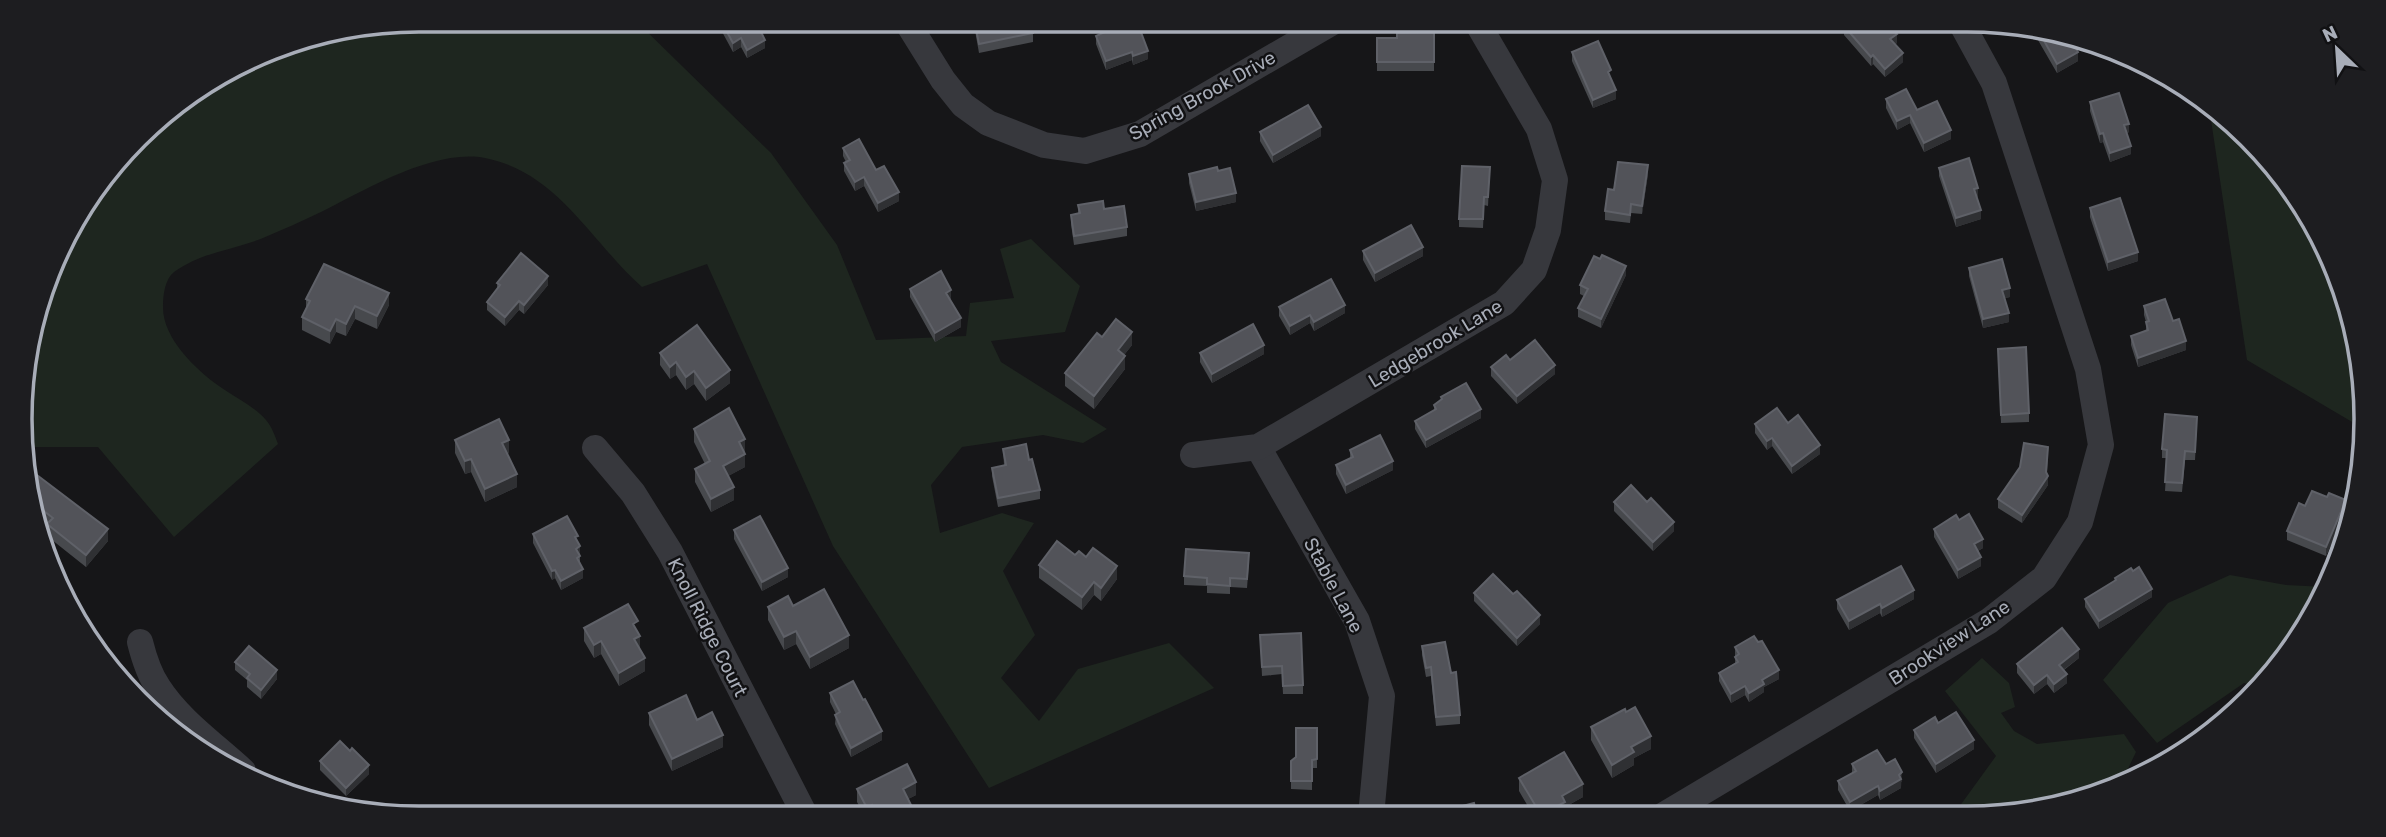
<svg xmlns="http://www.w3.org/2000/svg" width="2386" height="837" font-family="Rubik,sans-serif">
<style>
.green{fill:#1e261f}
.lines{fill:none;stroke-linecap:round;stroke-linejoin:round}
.minor{stroke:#37383d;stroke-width:26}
.wall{fill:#47494d}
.shaded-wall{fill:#2f3033}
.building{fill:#525359;stroke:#5f6168;stroke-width:2}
.labels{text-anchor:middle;stroke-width:5;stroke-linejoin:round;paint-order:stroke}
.street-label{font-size:19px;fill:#a8adb8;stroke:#111113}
.rim{fill:none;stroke:#a8adb8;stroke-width:3.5}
</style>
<rect width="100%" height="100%" fill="#161618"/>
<g class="green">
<path d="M 419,19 L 634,19 L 771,153 L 837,245 L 876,340 L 966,336 L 970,303 L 1014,298 L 1000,249 L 1031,239 L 1080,286 L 1065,332 L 991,341 L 1001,362 L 1107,429 L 1083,443 L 1043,435 L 962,447 L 931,485 L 940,533 L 1002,513 L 1034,523 L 1003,571 L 1035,635 L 1001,678 L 1039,721 L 1078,669 L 1169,643 L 1214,688 L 989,788 L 833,546 L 707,264 L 642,287 C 592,243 558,172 485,158 C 435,148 365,190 321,212 C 302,221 282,230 263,238 C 233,250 202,252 174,272 C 165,279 163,295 163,306 C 162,337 195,369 219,386 C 234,397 254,406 266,420 C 272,427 275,436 278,444 L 174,537 L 98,447 L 28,447 L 23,367 L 61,242 L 155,119 L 266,50 Z"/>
<polygon points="2208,100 2313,219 2363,366 2359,426 2247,360"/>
<polygon points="2230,575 2286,585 2326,587 2313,618 2257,686 2244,683 2157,743 2103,680 2168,603"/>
<polygon points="1982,658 2009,683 2015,707 2001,713 2014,731 2037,744 2124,734 2136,752 2123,779 2125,783 2020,814 1954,814 1996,756 1945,691"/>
</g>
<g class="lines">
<g class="minor">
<polyline points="905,19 943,80 963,105 988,123 1044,145 1085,151 1140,134 1338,19"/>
<polyline points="1258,447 1357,621 1382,696 1371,816"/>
<polyline points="595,448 633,493 670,552 806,817"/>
<polyline points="1193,455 1258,447 1504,303 1534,270 1548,230 1555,180 1539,129 1475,19"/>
<path d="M 140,642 C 144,658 149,674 158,687 C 179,720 215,745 243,771"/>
<polyline points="1664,815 1989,621 2044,578 2080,522 2101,445 2088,369 1994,83 1959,19"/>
</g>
</g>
<g class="wall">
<polygon points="973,19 1030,19 1033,33 1033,42 979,53"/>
<polygon points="720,20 761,32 765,48 747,58 741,47 733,52 720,28"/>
<polygon points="1102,23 1148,59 1133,65 1132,60 1106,70 1096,44 1096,36 1102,33"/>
<polygon points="1844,26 1897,43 1895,44 1903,62 1885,77 1873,64 1871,66 1844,35"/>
<polygon points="2031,28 2071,33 2071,39 2078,61 2057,73"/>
<polygon points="1434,32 1434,71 1377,71 1377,38 1397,38"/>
<polygon points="1572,52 1611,78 1616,99 1593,108 1572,61"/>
<polygon points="1886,99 1917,110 1951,139 1924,152 1910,123 1897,130 1886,108"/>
<polygon points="2090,102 2129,132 2127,133 2131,154 2110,162 2103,142 2100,143 2090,111"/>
<polygon points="1260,132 1321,136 1273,163 1260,141"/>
<polygon points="843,148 876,170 899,201 878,212 864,186 855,191 844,171 844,163 846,162 843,156"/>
<polygon points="1490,167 1488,206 1484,205 1483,228 1459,227 1459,219"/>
<polygon points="1939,168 1978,196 1977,197 1981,219 1956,227 1939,176"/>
<polygon points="1218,171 1236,202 1196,211 1189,183 1189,174"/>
<polygon points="1648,174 1642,214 1631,213 1630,223 1605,220 1605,211"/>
<polygon points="1078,205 1104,209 1127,227 1127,236 1074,245 1071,224 1071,215 1078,214"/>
<polygon points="2090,208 2138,261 2108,271 2090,217"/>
<polygon points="1363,251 1423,256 1375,282 1363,260"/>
<polygon points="1969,268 2010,297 2005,298 2009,322 1983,328 1969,276"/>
<polygon points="1626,275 1601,328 1578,317 1578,308 1584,296 1580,294 1580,285"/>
<polygon points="497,283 548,285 524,314 519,310 505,326 487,310 487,302 497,289"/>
<polygon points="910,289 951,299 950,299 961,327 935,342 910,297"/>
<polygon points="306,299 389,305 377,329 355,319 346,336 336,332 330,344 302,330 302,317 306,308"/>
<polygon points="2144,306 2173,321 2186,350 2138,367 2131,345 2131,336 2146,331 2146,322 2144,315"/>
<polygon points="1279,307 1345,313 1314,331 1310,323 1290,335 1279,316"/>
<polygon points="1102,337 1132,345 1124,355 1125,369 1094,409 1065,386 1065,373"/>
<polygon points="660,353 730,383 706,401 694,384 686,390 676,375 670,379 660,365"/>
<polygon points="1200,353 1264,354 1212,383 1200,362"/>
<polygon points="1998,358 2029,413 2029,422 2001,423"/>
<polygon points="1510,360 1555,374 1517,404 1491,376 1491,367"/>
<polygon points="1441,397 1481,418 1426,448 1415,429 1415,421 1434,411 1434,405 1441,400"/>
<polygon points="1788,423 1820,454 1792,474 1772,446 1767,450 1755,433 1755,424"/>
<polygon points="2197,425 2195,460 2185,460 2182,492 2165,491 2167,458 2162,458 2162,449"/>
<polygon points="694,429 745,452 744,452 745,467 728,476 734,500 711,512 695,482 695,469 705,464 694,442"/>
<polygon points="455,440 509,453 507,454 517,487 485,502 471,472 465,474 455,453"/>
<polygon points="1003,449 1040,490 1040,499 998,507 992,476 992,468 1004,465"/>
<polygon points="1350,450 1393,470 1346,494 1336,474 1336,465 1350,458"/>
<polygon points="2048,456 2047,473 2048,485 2022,523 1998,508 1998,499"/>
<polygon points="29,469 108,541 86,567 47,536 47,526 32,513"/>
<polygon points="1614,502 1674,531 1653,551 1614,511"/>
<polygon points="2305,506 2346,509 2326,556 2287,540 2287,531"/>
<polygon points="1959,520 1983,548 1978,551 1981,566 1958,579 1934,537 1934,529"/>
<polygon points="734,530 788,577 762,591 734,539"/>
<polygon points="533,534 578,542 580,555 580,563 583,578 561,590 555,578 552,580 533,543"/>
<polygon points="1075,555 1117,579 1101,601 1094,595 1082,610 1039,578 1039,565"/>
<polygon points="1249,562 1247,588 1230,587 1230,594 1207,593 1207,586 1184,585 1184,576"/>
<polygon points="2133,571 2152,597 2099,629 2085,607 2085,599 2115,581 2115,578"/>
<polygon points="1474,593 1540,624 1517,646 1474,601"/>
<polygon points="1914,599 1882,617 1880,613 1849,630 1837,609 1837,600"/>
<polygon points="768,607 849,648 810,669 796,644 784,650 768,620"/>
<polygon points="584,628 638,631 640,649 645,671 619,686 601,654 594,658 584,641"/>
<polygon points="1260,635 1303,685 1303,694 1283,694 1282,674 1262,676"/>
<polygon points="1422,646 1460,715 1460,724 1436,726 1431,676 1426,677 1422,655"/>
<polygon points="1735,647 1779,679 1764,687 1764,692 1749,702 1745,695 1731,703 1719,681 1719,673 1735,663"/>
<polygon points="2079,658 2064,670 2067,683 2054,693 2047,684 2034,694 2017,673 2017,664"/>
<polygon points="235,662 277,679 261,699 247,687 247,680 235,670"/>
<polygon points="830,693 882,740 851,757 841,737 835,724 836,714 830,702"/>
<polygon points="649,713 697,720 723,747 672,771 649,725"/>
<polygon points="1938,723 1974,749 1936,773 1914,738 1914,730"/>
<polygon points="1591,727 1651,749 1634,758 1634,765 1612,778 1591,740"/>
<polygon points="1317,728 1317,768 1312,768 1312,790 1291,789 1291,761 1296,757"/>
<polygon points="320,761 369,774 346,796 320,770"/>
<polygon points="1852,764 1886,764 1902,781 1901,782 1901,788 1880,800 1878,795 1850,811 1838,790 1838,781 1852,773"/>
<polygon points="1519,778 1583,797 1565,807 1565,815 1533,815 1519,791"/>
<polygon points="857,789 916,795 908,799 917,817 865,817 857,802"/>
</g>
<g class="shaded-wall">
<polygon points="1897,34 1897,43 1890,48 1890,39"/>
<polygon points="741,38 741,47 733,52 733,43"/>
<polygon points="765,40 765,48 747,58 747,50"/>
<polygon points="1148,51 1148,59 1133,65 1133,56"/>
<polygon points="1132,52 1132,60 1106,70 1106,61"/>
<polygon points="2078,52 2078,61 2057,73 2057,64"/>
<polygon points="1903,53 1903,62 1885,77 1885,69"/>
<polygon points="1873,55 1873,64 1871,66 1871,57"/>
<polygon points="1616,90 1616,99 1593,108 1593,100"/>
<polygon points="1910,115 1910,123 1897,130 1897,121"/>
<polygon points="2129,124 2129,132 2124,134 2124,125"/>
<polygon points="1321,127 1321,136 1273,163 1273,155"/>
<polygon points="1951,130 1951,139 1924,152 1924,143"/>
<polygon points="2103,133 2103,142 2100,143 2100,134"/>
<polygon points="2131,146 2131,154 2110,162 2110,153"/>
<polygon points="1648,165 1648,174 1642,214 1642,206"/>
<polygon points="864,177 864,186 855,191 855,182"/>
<polygon points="1978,188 1978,196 1974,198 1974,189"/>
<polygon points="899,192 899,201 878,212 878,203"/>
<polygon points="1236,193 1236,202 1196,211 1196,202"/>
<polygon points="1981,210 1981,219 1956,227 1956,218"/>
<polygon points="1423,247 1423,256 1375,282 1375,273"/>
<polygon points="2138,252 2138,261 2108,271 2108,262"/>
<polygon points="1626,266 1626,275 1601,328 1601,319"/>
<polygon points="548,276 548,285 524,314 524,305"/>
<polygon points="2010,288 2010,297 2002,299 2002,290"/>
<polygon points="951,290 951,299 946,301 946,293"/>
<polygon points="389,293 389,305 377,329 377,316"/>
<polygon points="519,301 519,310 505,326 505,317"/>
<polygon points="1345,305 1345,313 1314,331 1314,322"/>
<polygon points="355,306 355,319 346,336 346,324"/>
<polygon points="2009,313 2009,322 1983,328 1983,319"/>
<polygon points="1310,315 1310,323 1290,335 1290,326"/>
<polygon points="961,318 961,327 935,342 935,333"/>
<polygon points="336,319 336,332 330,344 330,331"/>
<polygon points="1132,332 1132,345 1118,363 1118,350"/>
<polygon points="2186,341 2186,350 2138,367 2138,358"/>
<polygon points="1264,345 1264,354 1212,383 1212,374"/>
<polygon points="1125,356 1125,369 1094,409 1094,396"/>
<polygon points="676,362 676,375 670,379 670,367"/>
<polygon points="1555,365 1555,374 1517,404 1517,396"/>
<polygon points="730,370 730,383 706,401 706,388"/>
<polygon points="694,371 694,384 686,390 686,377"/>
<polygon points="1481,409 1481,418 1426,448 1426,440"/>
<polygon points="1772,438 1772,446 1767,450 1767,441"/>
<polygon points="745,439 745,452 739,455 739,442"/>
<polygon points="509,440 509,453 502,456 502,443"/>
<polygon points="1820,445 1820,454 1792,474 1792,466"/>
<polygon points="2048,447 2046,478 2048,476 2048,485 2022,523 2022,515 2046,472"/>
<polygon points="745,454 745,467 723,479 723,466"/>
<polygon points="471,459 471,472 465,474 465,461"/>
<polygon points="1393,461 1393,470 1346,494 1346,485"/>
<polygon points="517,474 517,487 485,502 485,489"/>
<polygon points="734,487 734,500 711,512 711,499"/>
<polygon points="2346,500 2346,509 2326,556 2326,547"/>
<polygon points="1674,522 1674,531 1653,551 1653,542"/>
<polygon points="108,529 108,541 86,567 86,555"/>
<polygon points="1983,539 1983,548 1974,553 1974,544"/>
<polygon points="580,546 580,555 576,557 576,549"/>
<polygon points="1981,557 1981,566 1958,579 1958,570"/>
<polygon points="1117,566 1117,579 1101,601 1101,588"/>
<polygon points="788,568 788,577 762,591 762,582"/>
<polygon points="583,569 583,578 561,590 561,581"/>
<polygon points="555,570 555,578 552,580 552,571"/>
<polygon points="1094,582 1094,595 1082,610 1082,597"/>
<polygon points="2152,589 2152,597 2099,629 2099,621"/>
<polygon points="1914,590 1914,599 1882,617 1882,608"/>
<polygon points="1880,604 1880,613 1849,630 1849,621"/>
<polygon points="1540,615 1540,624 1517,646 1517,638"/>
<polygon points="796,631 796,644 784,650 784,637"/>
<polygon points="849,635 849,648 810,669 810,657"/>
<polygon points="640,636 640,649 634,652 634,639"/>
<polygon points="601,641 601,654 594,658 594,645"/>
<polygon points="2079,649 2079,658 2059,673 2059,665"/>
<polygon points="645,658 645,671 619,686 619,673"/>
<polygon points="277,670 277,679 261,699 261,690"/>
<polygon points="1779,670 1779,679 1764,687 1764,692 1749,702 1749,693 1762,680"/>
<polygon points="2067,674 2067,683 2054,693 2054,684"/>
<polygon points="2047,675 2047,684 2034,694 2034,685"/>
<polygon points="1745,686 1745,695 1731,703 1731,694"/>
<polygon points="882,731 882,740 851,757 851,748"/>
<polygon points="723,735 723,747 672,771 672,759"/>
<polygon points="1651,736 1651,749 1634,758 1634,765 1612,778 1612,765 1631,747"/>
<polygon points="1974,740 1974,749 1936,773 1936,764"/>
<polygon points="369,765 369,774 346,796 346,788"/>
<polygon points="1902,772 1901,788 1880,800 1880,791"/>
<polygon points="916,782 916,795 903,802 903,789"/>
<polygon points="1583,784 1583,797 1565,807 1565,815 1541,815 1562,796"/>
<polygon points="1878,786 1878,795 1850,811 1850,802"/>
<polygon points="872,805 872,817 867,817 867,808"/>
</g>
<g class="building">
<polygon points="720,19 757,19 761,27 759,28 765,40 747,50 741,38 733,43"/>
<polygon points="974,19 1030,19 1033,33 979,44"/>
<polygon points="1111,19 1136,19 1148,51 1133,56 1132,52 1106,61 1096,36 1105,32 1102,23"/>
<polygon points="1852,19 1884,19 1897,34 1890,39 1903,53 1885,69 1873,55 1871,57 1844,26"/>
<polygon points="2037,28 2071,33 2068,34 2078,52 2057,64"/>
<polygon points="1434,32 1434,62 1377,62 1377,38 1397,38 1397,33"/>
<polygon points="1598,41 1611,70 1608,72 1616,90 1593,100 1572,52"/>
<polygon points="1906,89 1917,110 1937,101 1951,130 1924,143 1910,115 1897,121 1886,99"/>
<polygon points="2119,93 2129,124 2124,125 2131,146 2110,153 2103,133 2100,134 2090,102"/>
<polygon points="1308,105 1321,127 1273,155 1260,132"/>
<polygon points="859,139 876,170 884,166 899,192 878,203 864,177 855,182 844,163 850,160 843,148"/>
<polygon points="1969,158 1978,188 1974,189 1981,210 1956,218 1939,168"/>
<polygon points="1618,162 1648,165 1642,206 1631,204 1630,215 1605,211 1608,189 1614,190"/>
<polygon points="1462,166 1490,167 1488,197 1484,197 1483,219 1459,219"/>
<polygon points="1217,167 1218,171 1230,168 1236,193 1196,202 1189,174"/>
<polygon points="2120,198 2138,252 2108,262 2090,208"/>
<polygon points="1103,201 1104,209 1124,206 1127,227 1074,236 1071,215 1080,213 1078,205"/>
<polygon points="1411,225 1423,247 1375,273 1363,251"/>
<polygon points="521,253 548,276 524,305 519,301 505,317 487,302 500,285 497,283"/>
<polygon points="1602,255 1626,266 1601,319 1578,308 1588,289 1580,285 1594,256 1600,259"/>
<polygon points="2002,259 2010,288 2002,290 2009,313 1983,319 1969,268"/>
<polygon points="324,264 389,293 377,316 355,306 346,324 336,319 330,331 302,317 310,301 306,299"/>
<polygon points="941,271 951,290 946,293 961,318 935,333 910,289"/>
<polygon points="1331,279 1345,305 1314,322 1310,315 1290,326 1279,307"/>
<polygon points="2165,299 2173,321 2179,319 2186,341 2138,358 2131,336 2148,330 2146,322 2149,321 2144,306"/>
<polygon points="1116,319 1132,332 1118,350 1125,356 1094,396 1065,373 1097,333 1102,337"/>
<polygon points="1253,324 1264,345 1212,374 1200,353"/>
<polygon points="697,325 730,370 706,388 694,371 686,377 676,362 670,367 660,353"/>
<polygon points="1535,340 1555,365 1517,396 1491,367 1506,355 1510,360"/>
<polygon points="2026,347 2029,413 2001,415 1998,349"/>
<polygon points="1466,383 1481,409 1426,440 1415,421 1436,409 1434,405 1442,399 1441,397"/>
<polygon points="729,408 745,439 739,442 745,454 723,466 734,487 711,499 695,469 710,461 694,429"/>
<polygon points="1777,408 1788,423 1798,415 1820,445 1792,466 1772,438 1767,441 1755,424"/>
<polygon points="2165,414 2197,417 2195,452 2185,451 2182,483 2165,482 2167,450 2162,449"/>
<polygon points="499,419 509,440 502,443 517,474 485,489 471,459 465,461 455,440"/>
<polygon points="1380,435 1393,461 1346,485 1336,465 1353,457 1350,450"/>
<polygon points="2024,443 2048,447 2046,472 2048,476 2022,515 1998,499 2020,467"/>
<polygon points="1026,444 1029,460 1032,459 1040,490 998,498 992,468 1006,465 1003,449"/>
<polygon points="29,469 108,529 86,555 47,524 53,518 31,501"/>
<polygon points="1631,485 1647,502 1651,498 1674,522 1653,542 1614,502"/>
<polygon points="2312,491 2327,497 2329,493 2346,500 2326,547 2287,531 2299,503 2305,506"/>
<polygon points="1969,514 1983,539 1974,544 1981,557 1958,570 1934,529 1956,515 1959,520"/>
<polygon points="567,516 578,536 575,537 580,546 576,549 580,556 577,558 583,569 561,581 555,570 552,571 533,534"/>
<polygon points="760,516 788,568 762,582 734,530"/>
<polygon points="1057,541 1075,555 1079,551 1086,557 1093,548 1117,566 1101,588 1094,582 1082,597 1039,565"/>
<polygon points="1186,549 1249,553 1247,579 1230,578 1230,586 1207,584 1207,578 1184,576"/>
<polygon points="1901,566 1914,590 1882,608 1880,604 1849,621 1837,600"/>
<polygon points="2139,567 2152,589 2099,621 2085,599 2116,580 2115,578 2131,568 2133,571"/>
<polygon points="1493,574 1513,594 1517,591 1540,615 1517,638 1474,593"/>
<polygon points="824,589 849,635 810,657 796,631 784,637 768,607 788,596 793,606"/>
<polygon points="628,604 638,621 633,624 640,636 634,639 645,658 619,673 601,641 594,645 584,628"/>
<polygon points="2062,628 2079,649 2059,665 2067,674 2054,684 2047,675 2034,685 2017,664"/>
<polygon points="1301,633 1303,685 1283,686 1282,666 1262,667 1260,635"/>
<polygon points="1754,636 1758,642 1762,641 1779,670 1762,680 1764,684 1749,693 1745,686 1731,694 1719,673 1738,662 1735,657 1739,654 1735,647"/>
<polygon points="1445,642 1451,673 1456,672 1460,715 1436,717 1431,667 1426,668 1422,646"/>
<polygon points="249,646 277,670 261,690 247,678 250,674 235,662"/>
<polygon points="853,681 863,700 865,699 882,731 851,748 841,728 835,715 840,712 830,693"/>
<polygon points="686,695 697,720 712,712 723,735 672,759 649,713"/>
<polygon points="1635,707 1651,736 1631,747 1634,752 1612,765 1591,727 1625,709 1626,712"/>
<polygon points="1956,712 1974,740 1936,764 1914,730 1935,717 1938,723"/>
<polygon points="1296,728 1317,728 1317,759 1312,760 1312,781 1291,781 1291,761 1296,757"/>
<polygon points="340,741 350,751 352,748 369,765 346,788 320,761"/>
<polygon points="1877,750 1886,764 1895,759 1902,772 1899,775 1901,779 1880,791 1878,786 1850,802 1838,781 1856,771 1852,764"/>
<polygon points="1564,752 1583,784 1562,796 1565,802 1541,815 1519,778"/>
<polygon points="907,764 916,782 903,789 917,817 878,817 872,805 867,808 857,789"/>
<polygon points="1474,803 1477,815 1443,816 1452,813 1451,809"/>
<polygon points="1795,808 1799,815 1785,815"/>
<polygon points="403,810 411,817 398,815"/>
<polygon points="1193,810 1196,816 1183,816"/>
</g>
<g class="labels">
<g class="street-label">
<text transform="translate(1202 95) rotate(-29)" y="7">Spring Brook Drive</text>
<text transform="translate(1435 343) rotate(-31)" y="7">Ledgebrook Lane</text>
<text transform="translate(1334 585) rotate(62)" y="7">Stable Lane</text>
<text transform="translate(708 627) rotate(63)" y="7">Knoll Ridge Court</text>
<text transform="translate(1949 642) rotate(-33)" y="7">Brookview Lane</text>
</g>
</g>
<path d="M0 0H2386V837H0ZM419 32H1967A387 387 0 0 1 2354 419V419A387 387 0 0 1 1967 806H419A387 387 0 0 1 32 419V419A387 387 0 0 1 419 32Z" fill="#1d1d20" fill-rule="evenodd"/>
<path class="rim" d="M419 32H1967A387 387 0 0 1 2354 419V419A387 387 0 0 1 1967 806H419A387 387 0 0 1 32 419V419A387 387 0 0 1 419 32Z"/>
<g transform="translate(2337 49) rotate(335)" stroke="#111113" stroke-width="5" paint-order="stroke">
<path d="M0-5L12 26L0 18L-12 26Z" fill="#a8adb8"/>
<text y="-10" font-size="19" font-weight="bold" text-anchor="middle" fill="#a8adb8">N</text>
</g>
</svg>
